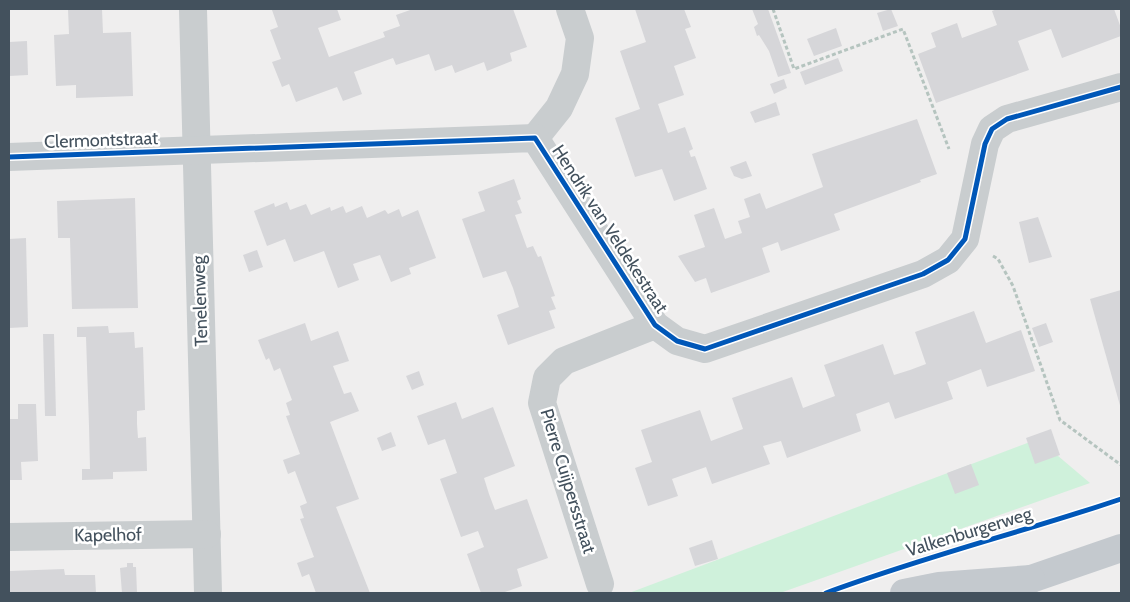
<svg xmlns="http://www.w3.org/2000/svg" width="1130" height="602" font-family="Cabin,sans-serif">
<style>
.green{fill:#cff1db}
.building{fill:#d6d6d9}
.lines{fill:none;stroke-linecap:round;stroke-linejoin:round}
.path{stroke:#b5c4bf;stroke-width:3;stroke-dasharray:4 2.5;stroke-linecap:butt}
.minor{stroke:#c9cdcf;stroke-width:28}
.major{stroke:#c4c9ce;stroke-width:28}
.cycleway-casing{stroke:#fff;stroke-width:8}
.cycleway{stroke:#0057b8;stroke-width:5}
.labels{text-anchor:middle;stroke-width:5;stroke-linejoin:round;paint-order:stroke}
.street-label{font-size:18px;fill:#43515d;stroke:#fff}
</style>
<rect width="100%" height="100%" fill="#efeeee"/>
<polygon class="green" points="1038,439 1090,483 780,593 629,593"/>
<g class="building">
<polygon points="68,9 102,9 103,33 131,32 133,96 76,98 76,85 56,86 54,35 69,34"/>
<polygon points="275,9 337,9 341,20 318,28 329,57 385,37 383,32 400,26 396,15 413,9 513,9 527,47 510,53 512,61 487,71 484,62 455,73 452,65 435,71 429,54 396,65 393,58 354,72 362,94 343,101 337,87 296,102 289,84 282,87 272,62 281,59 270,30 278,27 272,10"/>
<polygon points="635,9 684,9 691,27 685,29 696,58 674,66 684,95 658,104 668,133 685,127 693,149 689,151 691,157 695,156 707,189 674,201 662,169 635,177 615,118 640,109 620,51 646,42"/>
<polygon points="752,9 768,9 791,73 778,77 769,51 759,35 757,36 754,27 758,24"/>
<polygon points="891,9 898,26 883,31 877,13"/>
<polygon points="997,9 1114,9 1121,28 1121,36 1062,58 1051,29 1018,41 1029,70 936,103 918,54 936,47 931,33 957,23 962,38 997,25 992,11"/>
<polygon points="836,28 842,46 814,56 807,39"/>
<polygon points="27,41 28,75 9,76 9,42"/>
<polygon points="838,58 843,71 805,85 800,72"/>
<polygon points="784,79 787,88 774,94 770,84"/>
<polygon points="776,102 780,115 755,123 750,112"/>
<polygon points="917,119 937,174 920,180 921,182 834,214 840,230 781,251 778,242 762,248 770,272 711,293 706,278 695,282 678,256 705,247 694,215 714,208 725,239 742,233 738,221 750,217 744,199 760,193 766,209 823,187 812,154"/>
<polygon points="746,161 752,176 742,179 734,176 730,167"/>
<polygon points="514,179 521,199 517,201 522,213 515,215 527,248 533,246 538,257 541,256 555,296 551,297 556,309 549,311 555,328 508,345 497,315 519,307 513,288 506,271 483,278 462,219 485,211 478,192"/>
<polygon points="135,198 138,308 72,309 70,238 58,238 57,201"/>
<polygon points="287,202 290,210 306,204 311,215 330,207 331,211 343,206 346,213 362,206 367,218 385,210 388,214 399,209 402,217 418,210 436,258 409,268 411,274 391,282 380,255 353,264 359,280 338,288 324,251 294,262 285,239 267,246 254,211 274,203 275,207"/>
<polygon points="1038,217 1052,257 1029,263 1019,222"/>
<polygon points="26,238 28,327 9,328 9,239"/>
<polygon points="257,250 263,267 249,272 243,255"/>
<polygon points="1121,290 1121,409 1090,299"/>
<polygon points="974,311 986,343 1021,330 1035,371 987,387 981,369 947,382 953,399 895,419 889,402 856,414 861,431 787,458 781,441 763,446 770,464 712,484 706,467 672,479 678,496 648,506 635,468 652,462 641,430 700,410 711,441 743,429 732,398 792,377 803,408 835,396 824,365 883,344 894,375 910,370 926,364 915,332"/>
<polygon points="305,323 311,341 338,331 349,361 333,366 344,394 351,392 359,411 330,422 359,499 336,507 370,593 316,593 309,574 302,577 297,563 314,557 300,519 304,518 300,506 307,503 295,471 288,474 283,460 300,454 286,416 290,415 286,403 292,400 280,368 274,371 269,358 266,360 258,340"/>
<polygon points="1046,323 1053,342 1039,347 1032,328"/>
<polygon points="108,326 109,333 134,332 135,348 143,347 145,410 137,411 137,424 138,438 146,437 147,471 113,472 113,479 82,480 82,469 90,469 89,426 86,337 77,337 77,327"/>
<polygon points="43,334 54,334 56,416 45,416"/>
<polygon points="419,371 424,385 412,390 406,376"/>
<polygon points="456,402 462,419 493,407 515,466 484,478 489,494 495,510 527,499 548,558 517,569 522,586 502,593 481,593 467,554 484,547 478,531 461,537 440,479 457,473 445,439 428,445 417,416"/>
<polygon points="18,404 36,404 38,461 21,462 22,480 9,480 9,419 18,419"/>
<polygon points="1051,429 1060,455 1035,464 1026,438"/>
<polygon points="391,432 396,446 382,451 377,438"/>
<polygon points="971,464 979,485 955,494 947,473"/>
<polygon points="712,540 718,559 695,566 689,548"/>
<polygon points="127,563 133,563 133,567 136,567 137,593 122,593 120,568 127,567"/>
<polygon points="64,569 65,575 95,575 96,593 9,593 9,571"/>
</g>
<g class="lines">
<g class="path">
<polyline points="773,9 794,69 903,29 949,149"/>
<polyline points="993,256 998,259 1013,286 1060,420 1121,465"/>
</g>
<g class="minor">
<polyline points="193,9 208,593"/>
<polyline points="535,138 559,108 575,74 580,38 570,9"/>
<polyline points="9,157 535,138 655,325 677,341 705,349 923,274 948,260 965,239 985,144 992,129 1007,119 1121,87"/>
<polyline points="9,537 207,534"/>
<polyline points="600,584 542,403 547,378 564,361 655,325"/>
</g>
<g class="major">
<polyline points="1016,588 1031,579 1121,548"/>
<polyline points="904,593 939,586 1031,579"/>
</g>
<defs>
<g id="cycleway">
<polyline points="9,157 535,138 655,325 677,341 705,349 923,274 948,260 965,239 985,144 992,129 1007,119 1121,87"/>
<path d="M 826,593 C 923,557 1023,532 1121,499"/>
</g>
</defs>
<use href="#cycleway" class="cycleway-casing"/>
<use href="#cycleway" class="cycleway"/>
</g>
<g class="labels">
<g class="street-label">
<text transform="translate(101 140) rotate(-2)" y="6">Clermontstraat</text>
<text transform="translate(610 229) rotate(57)" y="6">Hendrik van Veldekestraat</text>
<text transform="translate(200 301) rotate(-92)" y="6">Tenelenweg</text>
<text transform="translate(568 481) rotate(73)" y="6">Pierre Cuijpersstraat</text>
<text transform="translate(969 532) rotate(-17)" y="6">Valkenburgerweg</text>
<text transform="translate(108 535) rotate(-1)" y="6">Kapelhof</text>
</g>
</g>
<rect width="1130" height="602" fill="none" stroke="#43515d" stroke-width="20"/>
</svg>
